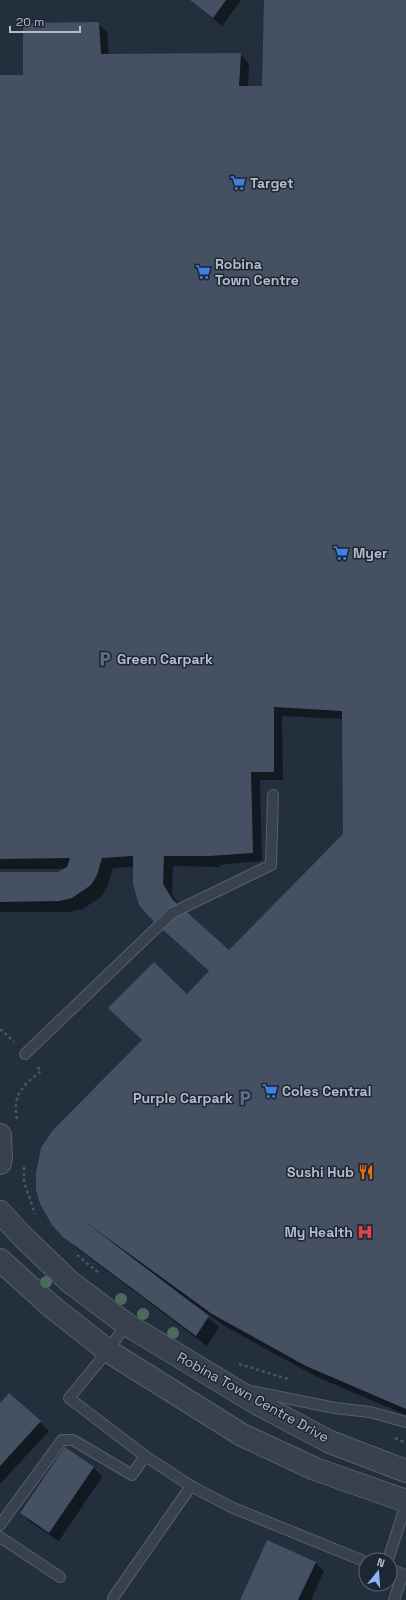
<svg xmlns="http://www.w3.org/2000/svg" width="406" height="1600" font-family="'Space Grotesk',sans-serif">
<style>
.shadow{fill:#0007;fill-rule:evenodd}
.building{fill:#455162;fill-rule:evenodd}
.lines{fill:none;stroke-linecap:round;stroke-linejoin:round}
.service-casing{stroke:#565f6c;stroke-width:12}
.tertiary-casing{stroke:#565f6c;stroke-width:24}
.path{stroke:#44595c;stroke-width:2.5;stroke-dasharray:3 3;stroke-linecap:butt}
.service{stroke:#38414e;stroke-width:10}
.tertiary{stroke:#38414e;stroke-width:22}
.tree{fill:#4b6a5d}
.labels{text-anchor:middle;stroke-width:3;stroke-linejoin:round;paint-order:stroke}
.poi-label{font-size:14px;font-weight:bold;fill:#b4bcc9;stroke:#1d2633;text-anchor:start}
.street-label{font-size:14px;fill:#b4bcc9;stroke:#1d2633}
</style>
<rect width="100%" height="100%" fill="#242f3e"/>
<g class="shadow">
<polygon points="190,0 241,0 222,26"/>
<path d="M 265,0 L 406,0 L 406,1415 L 317,1377 L 223,1325 L 193,1303 L 192,1304 L 219,1327 L 207,1346 L 75,1247 L 45,1213 L 37,1189 L 38,1161 L 42,1148 L 210,972 L 164,931 L 134,867 L 113,868 L 108,885 L 102,896 L 83,909 L 70,912 L 0,912 L 0,873 L 59,873 L 65,869 L 0,869 L 0,76 L 24,76 L 98,23 L 107,32 L 109,55 L 240,54 L 249,63 L 248,87 L 263,87 ZM 282,716 L 343,719 L 344,835 L 230,952 L 180,907 L 172,894 L 173,866 L 219,867 L 219,865 L 262,861 L 260,780 L 283,780 Z"/>
<polygon points="0,1404 40,1422 49,1431 0,1484"/>
<polygon points="65,1448 94,1468 102,1477 59,1541 30,1522 21,1513"/>
<polygon points="315,1563 324,1571 311,1600 241,1600"/>
</g>
<g class="building">
<polygon points="190,0 226,0 213,18"/>
<path d="M 264,0 L 406,0 L 406,1409 L 306,1366 L 212,1314 L 84,1221 L 209,1316 L 196,1336 L 63,1237 L 52,1225 L 40,1204 L 36,1190 L 36,1173 L 41,1148 L 53,1130 L 142,1040 L 108,1008 L 154,962 L 187,994 L 209,971 L 154,922 L 139,905 L 133,884 L 133,856 L 102,858 L 97,875 L 91,885 L 72,898 L 59,901 L 0,902 L 0,872 L 58,872 L 67,867 L 70,858 L 0,859 L 0,75 L 23,75 L 23,23 L 99,22 L 101,54 L 241,53 L 239,86 L 262,86 ZM 274,707 L 342,711 L 343,834 L 229,950 L 173,900 L 163,884 L 164,856 L 209,856 L 253,853 L 251,772 L 274,772 Z"/>
<polygon points="9,1393 41,1421 0,1466 0,1403"/>
<polygon points="65,1447 94,1467 49,1533 20,1513"/>
<polygon points="267,1540 316,1562 298,1600 240,1600"/>
</g>
<g class="lines">
<defs>
<g id="service">
<polyline points="25,1054 172,913 271,865 273,795"/>
<polyline points="126,1324 108,1351 69,1398 145,1456 191,1486 231,1507 366,1562"/>
<polyline points="246,1390 335,1408 370,1412 406,1422"/>
<polyline points="0,1525 62,1440 73,1440 132,1475 145,1456"/>
<polyline points="0,1537 60,1577"/>
<polyline points="388,1560 406,1504"/>
<polyline points="390,1569 403,1574 394,1600"/>
<polyline points="113,1598 191,1486"/>
</g>
<g id="tertiary">
<polyline points="0,1135 1,1157 0,1163"/>
<polyline points="0,1212 23,1237 70,1282 126,1324 260,1405 330,1442 406,1471"/>
<polyline points="0,1260 51,1306 108,1351 242,1435 315,1469 406,1501"/>
</g>
</defs>
<use href="#service" class="service-casing"/>
<use href="#tertiary" class="tertiary-casing"/>
<g class="path">
<polyline points="0,1031 2,1030 14,1042"/>
<path d="M 17,1119 C 12,1095 23,1085 41,1071 L 37,1066"/>
<polyline points="24,1167 24,1182 35,1214"/>
<polyline points="77,1255 99,1273"/>
<polyline points="239,1364 288,1379"/>
<polyline points="395,1438 406,1443"/>
</g>
<use href="#service" class="service"/>
<use href="#tertiary" class="tertiary"/>
</g>
<g class="tree">
<circle cx="46" cy="1282" r="6"/>
<circle cx="121" cy="1299" r="6"/>
<circle cx="143" cy="1314" r="6"/>
<circle cx="173" cy="1333" r="6"/>
</g>
<defs>
<symbol id="supermarket-bare" viewBox="-9 -9 18 18"><path d="M-6-5.5h2.5l.6 2H6L4.5 2H-2.5L-4.4-4H-6ZM-1.5 3.2a1.3 1.3 0 1 0 .1 0ZM3 3.2a1.3 1.3 0 1 0 .1 0Z" fill="#3f7fe0" stroke="#1d2633" stroke-width="2.5" paint-order="stroke"/></symbol>
<symbol id="parking-bare" viewBox="-9 -9 18 18"><path d="M-3.5-5.5H1a3.5 3.5 0 0 1 0 7H-1V5.5H-3.5ZM-1-3.4V-.6H.8a1.4 1.4 0 0 0 0-2.8Z" fill="#5c6f8a" stroke="#1d2633" stroke-width="2.5" paint-order="stroke"/></symbol>
<symbol id="restaurant-bare" viewBox="-9 -9 18 18"><path d="M-5-6h1v4h1v-4h1v4h1v-4h1v5L-1.5 .5V6h-2V.5L-5-1ZM5-6V6H3V1.5H1.5Q1.5-4 5-6Z" fill="#e8710a" stroke="#1d2633" stroke-width="2.5" paint-order="stroke"/></symbol>
<symbol id="hospital-bare" viewBox="-9 -9 18 18"><path d="M-5-5h3v3.5h4V-5h3V5h-3V1.5h-4V5h-3Z" fill="#e0444e" stroke="#1d2633" stroke-width="2.5" paint-order="stroke"/></symbol>
</defs>
<g fill-rule="evenodd">
<use href="#supermarket-bare" x="227" y="172" width="22" height="22"/>
<use href="#supermarket-bare" x="192" y="261" width="22" height="22"/>
<use href="#supermarket-bare" x="330" y="542" width="22" height="22"/>
<use href="#parking-bare" x="94" y="648" width="22" height="22"/>
<use href="#supermarket-bare" x="259" y="1080" width="22" height="22"/>
<use href="#parking-bare" x="234" y="1087" width="22" height="22"/>
<use href="#restaurant-bare" x="355" y="1161" width="22" height="22"/>
<use href="#hospital-bare" x="354" y="1221" width="22" height="22"/>
</g>
<g class="labels">
<g class="poi-label">
<text x="250" y="188">Target</text>
<text x="215" y="269">Robina<tspan x="215" dy="16">Town Centre</tspan></text>
<text x="353" y="558">Myer</text>
<text x="117" y="664">Green Carpark</text>
<text x="282" y="1096">Coles Central</text>
<text x="233" y="1103" text-anchor="end">Purple Carpark</text>
<text x="354" y="1177" text-anchor="end">Sushi Hub</text>
<text x="353" y="1237" text-anchor="end">My Health</text>
</g>
<g class="street-label">
<text transform="translate(253 1397) rotate(29)" y="5">Robina Town Centre Drive</text>
</g>
</g>
<g transform="translate(378 1572) rotate(17)"><circle r="19" fill="#1d2633" stroke="#59626f"/>
<path d="M0-3L7 15L0 10L-7 15Z" fill="#8ab4f8"/>
<text y="-6" font-size="11" font-weight="bold" text-anchor="middle" fill="#b4bcc9">N</text>
</g>
<path d="M10 26v6h70v-6" fill="none" stroke="#b4bcc9" stroke-width="2"/>
<text x="16" y="26" font-size="12" fill="#b4bcc9" stroke="#1d2633" stroke-width="3" paint-order="stroke">20 m</text>
</svg>
